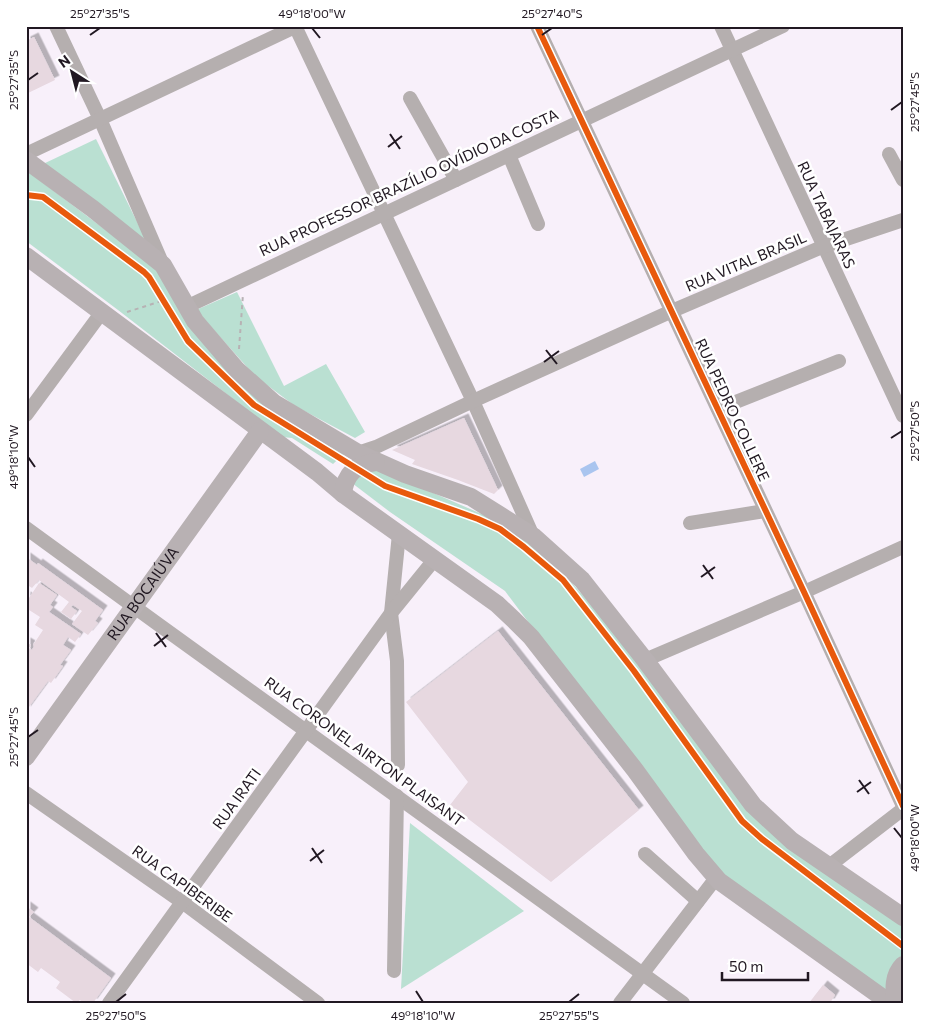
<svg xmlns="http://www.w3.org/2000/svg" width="929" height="1029" font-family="Commissioner,sans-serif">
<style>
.green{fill:#bae0d2}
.water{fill:#aac5ef}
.building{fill:#e7d8e0;filter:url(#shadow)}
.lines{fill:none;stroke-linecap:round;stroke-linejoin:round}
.path{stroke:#b7b2b4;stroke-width:2;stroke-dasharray:4 4;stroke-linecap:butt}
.minor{stroke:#b5afaf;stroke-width:14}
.major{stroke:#b8b1b3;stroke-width:18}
.cycleway-casing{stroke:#fff;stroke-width:9}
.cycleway{stroke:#e8590c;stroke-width:6}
.ticks{fill:none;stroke:#211822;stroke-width:2}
.labels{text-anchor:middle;stroke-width:5;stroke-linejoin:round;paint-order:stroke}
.street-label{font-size:15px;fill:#211822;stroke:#fff}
.neatline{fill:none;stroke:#211822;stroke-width:2}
.ticks-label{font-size:12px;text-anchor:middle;fill:#211822}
</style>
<defs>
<filter id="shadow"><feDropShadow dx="4.5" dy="-4.5" stdDeviation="0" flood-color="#0004"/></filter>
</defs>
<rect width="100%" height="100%" fill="#f8f0fa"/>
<g class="green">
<polygon points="96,139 147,242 43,164"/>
<polygon points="26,170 160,271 251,392 307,433 345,453 333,464 292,438 282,437 118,310 26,241"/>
<polygon points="237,292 284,386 326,364 365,432 355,438 295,406 255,376 196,310"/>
<polygon points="369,465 507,525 559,568 649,671 756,817 903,927 903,955 890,976 889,993 727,880 703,855 505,591 390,512 348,480"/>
<polygon points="410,823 524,911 401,989"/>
</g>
<polygon class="water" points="595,461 599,469 584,477 580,469"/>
<g class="building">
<polygon points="34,37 55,80 26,94 26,41"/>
<polygon points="464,418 498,490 494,494 458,480 412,464 415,460 392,450"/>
<polygon points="26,557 37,565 38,563 103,610 95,621 98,623 88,635 72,624 82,611 73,605 71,607 77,611 71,619 61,612 69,602 39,580 32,588 26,584"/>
<polygon points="39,583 57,595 50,605 53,607 49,612 81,634 75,642 68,637 63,645 71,650 60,665 63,666 51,683 48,681 26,711 26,642 31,645 29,648 32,650 34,646 33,645 43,630 35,625 40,617 26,608 26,596 29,598"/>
<polygon points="498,631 639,810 551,882 450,805 468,782 406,702"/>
<polygon points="26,906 34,912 29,917 111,978 93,1003 83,1003 80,1000 76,1003 56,988 60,982 41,968 38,972 26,963"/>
<polygon points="823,985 835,995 830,1003 809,1003"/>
</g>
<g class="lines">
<g class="path">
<polyline points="127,312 165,300"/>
<polyline points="239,349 243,294"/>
</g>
<g class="minor">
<polyline points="56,26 100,119 163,265"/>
<polyline points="295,26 473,401 533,536"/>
<polyline points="537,26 804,592 903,806"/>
<polyline points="721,26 903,416"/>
<polyline points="410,98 456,180"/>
<polyline points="26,154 297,26"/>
<polyline points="889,154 903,180"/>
<polyline points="509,155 538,224"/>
<polyline points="186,307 783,26"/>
<polyline points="718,409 839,361"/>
<polyline points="26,415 102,312"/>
<polyline points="358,453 376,447 473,401 672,311 822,247 903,220"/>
<polyline points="690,523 765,511"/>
<polyline points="26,528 155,622 683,1003"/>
<polyline points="645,660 804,592 903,547"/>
<polyline points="398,765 397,661 391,613 399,534"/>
<polyline points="26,793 182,902 318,1003"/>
<polyline points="645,854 698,901"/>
<polyline points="829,866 903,809"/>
<polyline points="394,971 397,796"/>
<polyline points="109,1003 391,613 434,560"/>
<polyline points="620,1003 716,878"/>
</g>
<g class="major">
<polyline points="26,160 93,209 163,265 195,321 237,370 274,403 358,453 405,474 471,497 533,536 582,580 645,660 753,805 792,841 903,917"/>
<polyline points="26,256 317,472 343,494 497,604 514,620 531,637 635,770 696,854 719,881 890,1003"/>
<path d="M 343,494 C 345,474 356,464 376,462"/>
<path id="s1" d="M 26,757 L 260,431"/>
<path d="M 895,1003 C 894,989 893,975 903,965"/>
</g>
<defs>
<g id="cycleway">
<polyline points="537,26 804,592 903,806"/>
<polyline points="26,195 43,197 144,272 149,277 188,341 254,405 385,486 478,519 500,529 524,547 563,580 634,671 742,821 762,839 903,946"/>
</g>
</defs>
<use href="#cycleway" class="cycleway-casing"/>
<use href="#cycleway" class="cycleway"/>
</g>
<path class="ticks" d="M 312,28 L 320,38M 90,35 L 100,28M 542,35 L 552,28M 28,80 L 38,73M 891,110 L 902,102M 390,134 L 400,149M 388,147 L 402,136M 546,350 L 557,364M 544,362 L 559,351M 891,438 L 902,431M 28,457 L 35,467M 703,565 L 713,579M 701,577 L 715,567M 156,633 L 166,647M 154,646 L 168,635M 28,737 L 38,730M 859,780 L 869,794M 857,792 L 871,782M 894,828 L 902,838M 312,848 L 322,863M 310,861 L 324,850M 416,991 L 423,1002M 116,1002 L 126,994M 569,1002 L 579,994"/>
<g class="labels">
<g class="street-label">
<text transform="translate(409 183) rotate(-25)" y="5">RUA PROFESSOR BRAZÍLIO OVÍDIO DA COSTA</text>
<text transform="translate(826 215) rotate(65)" y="5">RUA TABAJARAS</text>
<text transform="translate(746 262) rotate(-23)" y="5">RUA VITAL BRASIL</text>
<text transform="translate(732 410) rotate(65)" y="5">RUA PEDRO COLLERE</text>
<text dy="5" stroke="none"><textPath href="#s1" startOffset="201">RUA BOCAIÚVA</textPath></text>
<text transform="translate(364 752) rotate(36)" y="5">RUA CORONEL AIRTON PLAISANT</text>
<text transform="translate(237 799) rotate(-54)" y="5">RUA IRATI</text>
<text transform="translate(182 884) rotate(36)" y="5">RUA CAPIBERIBE</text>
</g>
</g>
<rect width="929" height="1029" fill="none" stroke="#ffffff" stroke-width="55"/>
<g transform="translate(72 72) rotate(324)" stroke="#ffffff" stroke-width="4" paint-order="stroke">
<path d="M0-4L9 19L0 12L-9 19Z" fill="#211822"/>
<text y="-8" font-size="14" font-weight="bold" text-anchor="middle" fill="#211822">N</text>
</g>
<path d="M722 972v8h86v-8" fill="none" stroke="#211822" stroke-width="2.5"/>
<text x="729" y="972" font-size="15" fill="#211822" stroke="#ffffff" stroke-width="4" paint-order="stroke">50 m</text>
<rect x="28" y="28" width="874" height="974" class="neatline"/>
<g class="ticks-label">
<text x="100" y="18">25°27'35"S</text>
<text x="312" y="18">49°18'00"W</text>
<text x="552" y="18">25°27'40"S</text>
<text transform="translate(14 80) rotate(-90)" y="4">25°27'35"S</text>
<text transform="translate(915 102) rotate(-90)" y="4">25°27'45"S</text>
<text transform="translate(915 431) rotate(-90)" y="4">25°27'50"S</text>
<text transform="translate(14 457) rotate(-90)" y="4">49°18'10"W</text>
<text transform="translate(14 737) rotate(-90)" y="4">25°27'45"S</text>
<text transform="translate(915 838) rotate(-90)" y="4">49°18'00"W</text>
<text x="116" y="1020">25°27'50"S</text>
<text x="423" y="1020">49°18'10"W</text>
<text x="569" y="1020">25°27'55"S</text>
</g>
</svg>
